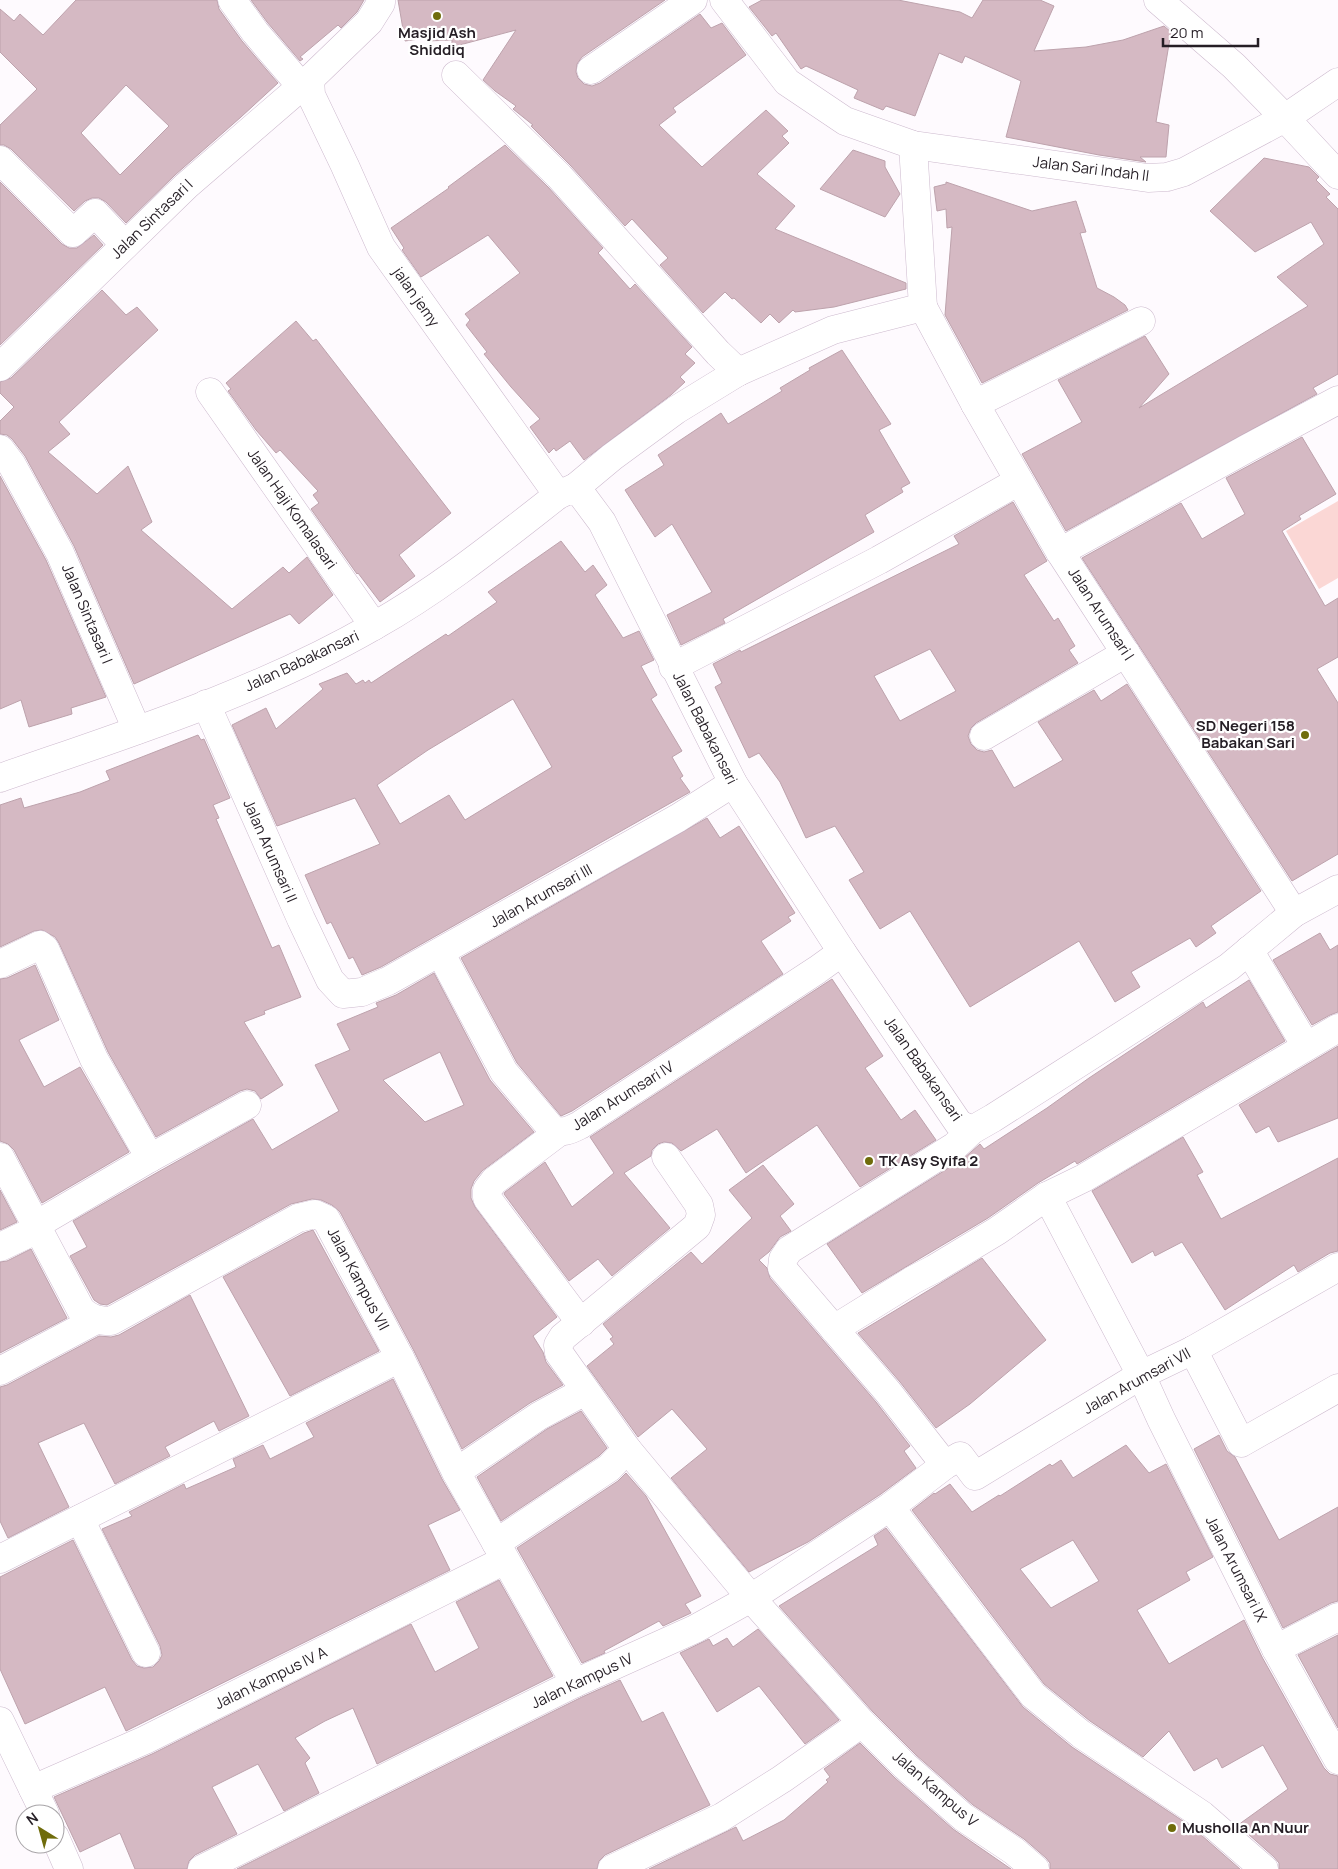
<svg xmlns="http://www.w3.org/2000/svg" width="1338" height="1869" font-family="Manrope,sans-serif">
<style>
.green{fill:#fbd7d5}
.building{fill:#d5b9c3;stroke:#bda2ac;fill-rule:evenodd}
.lines{fill:none;stroke-linecap:round;stroke-linejoin:round}
.street-casing{stroke:#cdbace;stroke-width:29}
.secondary-casing{stroke:#cdbace;stroke-width:29}
.street{stroke:#fff;stroke-width:28}
.secondary{stroke:#fff;stroke-width:28}
.poi-dot{fill:#6f6c0b;stroke:#fff;stroke-width:2}
.labels{text-anchor:middle;stroke-width:4.5;stroke-linejoin:round;paint-order:stroke}
.poi-label{font-size:15px;font-weight:bold;fill:#251e25;stroke:#fff;text-anchor:start}
.street-label{font-size:15px;fill:#251e25;stroke:#fff}
</style>
<rect width="100%" height="100%" fill="#fefafe"/>
<polygon class="green" points="1338,501 1338,578 1319,589 1286,531"/>
<g class="building">
<path d="M 76,0 L 217,0 L 219,9 L 242,41 L 278,83 L 241,117 L 175,175 L 126,223 L 106,202 L 99,198 L 92,198 L 85,201 L 74,211 L 11,149 L 4,145 L 0,145 L 0,125 L 37,89 L 0,52 L 0,9 L 14,21 L 20,14 L 43,35 ZM 126,85 L 169,126 L 120,175 L 81,133 Z"/>
<polygon points="251,0 364,0 357,12 341,28 338,25 300,57 303,59 300,61 267,22"/>
<polygon points="398,0 665,0 582,57 577,64 576,72 578,78 584,84 592,86 600,83 700,14 711,28 722,23 746,55 673,108 676,112 659,125 702,167 766,110 788,131 782,136 789,143 757,174 795,206 775,229 906,283 906,289 834,307 795,312 793,310 779,323 770,314 761,323 734,298 732,299 725,292 703,313 660,265 668,258 632,219 625,226 571,166 531,126 533,125 513,109 516,106 495,91 483,80 516,30 452,47 452,40 426,41 426,38 405,41"/>
<polygon points="762,0 898,0 960,12 972,18 983,0 1040,0 1054,6 1034,51 1086,47 1123,40 1164,26 1171,32 1156,122 1169,125 1166,157 1140,157 1146,162 1099,155 1006,137 1021,81 965,56 962,63 939,53 915,116 886,106 883,110 854,98 858,90 806,66 801,69 776,33 772,36 749,7"/>
<polygon points="505,145 548,187 603,248 598,253 630,289 635,284 692,347 685,354 695,363 680,377 685,382 671,395 584,460 570,441 556,451 554,448 549,453 530,427 540,419 511,387 484,354 487,352 466,325 470,320 465,314 520,273 488,235 421,277 402,250 404,248 391,228 449,188 448,187"/>
<polygon points="853,150 885,161 885,167 900,194 885,217 820,189"/>
<polygon points="1264,158 1309,167 1319,177 1316,180 1330,194 1326,197 1338,209 1338,374 1313,388 1317,394 1066,531 1022,454 1082,422 1058,380 1145,336 1169,374 1139,408 1308,306 1277,277 1324,244 1311,222 1255,252 1210,211"/>
<polygon points="0,182 62,244 69,248 77,248 94,235 103,245 0,345"/>
<polygon points="946,182 1032,211 1076,201 1086,232 1080,233 1097,288 1114,297 1125,305 1128,310 982,383 945,315 952,227 947,228 946,209 937,211 934,187 946,184"/>
<polygon points="102,290 126,315 137,307 158,330 59,422 70,434 48,452 97,494 128,466 152,522 141,530 232,609 283,567 289,573 307,557 333,595 299,624 290,614 134,684 74,546 25,456 12,439 7,435 0,434 0,421 14,407 0,393 0,382 11,378"/>
<polygon points="296,321 313,341 316,339 451,513 399,555 415,576 380,602 358,573 357,574 311,509 319,503 313,495 318,491 280,450 276,453 256,430 228,391 231,389 226,383"/>
<polygon points="842,350 891,424 879,430 910,483 901,488 903,492 865,515 874,532 723,619 725,623 681,645 667,615 712,592 672,524 655,537 625,490 664,465 658,455 721,413 728,424 782,391 780,388 810,370 809,368"/>
<polygon points="1302,437 1336,494 1299,516 1301,519 1282,531 1325,606 1338,598 1338,657 1317,669 1338,703 1338,854 1292,881 1082,558 1181,503 1202,539 1245,514 1226,478"/>
<polygon points="0,476 46,560 106,697 71,708 72,714 29,727 21,700 0,709"/>
<path d="M 1013,502 L 1047,561 L 1024,575 L 1054,621 L 1058,618 L 1075,646 L 1069,650 L 1078,663 L 976,723 L 971,728 L 968,736 L 971,744 L 977,750 L 984,752 L 992,750 L 1014,788 L 1063,760 L 1038,722 L 1094,690 L 1101,701 L 1127,684 L 1261,891 L 1211,926 L 1216,933 L 1196,947 L 1190,938 L 1131,972 L 1140,987 L 1115,1002 L 1079,941 L 970,1007 L 910,911 L 880,929 L 849,880 L 864,872 L 835,826 L 806,838 L 780,782 L 759,753 L 749,758 L 715,687 L 722,683 L 713,664 L 740,650 L 741,652 L 959,544 L 954,536 ZM 930,649 L 956,691 L 900,721 L 874,676 Z"/>
<path d="M 561,541 L 585,572 L 593,565 L 607,585 L 595,595 L 623,638 L 639,631 L 654,660 L 641,666 L 657,695 L 651,699 L 682,751 L 672,757 L 683,776 L 680,778 L 690,792 L 381,967 L 362,975 L 353,957 L 349,959 L 331,922 L 327,924 L 305,875 L 380,844 L 355,798 L 277,826 L 232,725 L 266,708 L 276,729 L 323,689 L 319,684 L 347,673 L 356,684 L 363,680 L 365,683 L 369,680 L 371,683 L 446,634 L 448,636 L 497,602 L 488,592 ZM 513,699 L 552,767 L 465,820 L 449,795 L 400,824 L 377,785 L 428,750 Z"/>
<polygon points="198,735 201,740 204,739 230,798 213,805 219,818 216,819 272,948 279,945 301,997 264,1011 265,1014 244,1022 283,1085 261,1099 255,1091 247,1089 240,1091 156,1137 108,1052 59,943 55,937 42,930 34,931 0,947 0,805 21,798 24,808 80,792 110,780 106,771"/>
<polygon points="707,818 720,838 739,826 795,913 788,917 791,921 761,941 783,974 572,1111 561,1116 517,1063 461,958"/>
<polygon points="1320,933 1330,950 1338,945 1338,1012 1330,1015 1312,1025 1273,960"/>
<polygon points="35,965 59,1020 19,1040 44,1087 80,1067 129,1152 42,1203 14,1150 8,1144 0,1141 0,979 7,978"/>
<path d="M 434,973 L 490,1080 L 534,1132 L 482,1171 L 474,1181 L 471,1189 L 471,1198 L 475,1207 L 557,1317 L 533,1336 L 543,1352 L 546,1362 L 563,1385 L 530,1403 L 462,1449 L 414,1351 L 340,1212 L 332,1205 L 321,1200 L 312,1199 L 291,1204 L 107,1305 L 100,1304 L 94,1300 L 70,1256 L 87,1247 L 73,1221 L 158,1172 L 253,1119 L 272,1150 L 339,1111 L 315,1065 L 350,1050 L 337,1024 L 378,1007 L 376,1003 L 396,995 ZM 440,1052 L 464,1105 L 425,1122 L 383,1080 Z"/>
<polygon points="832,979 883,1056 865,1068 901,1120 915,1110 936,1140 860,1187 817,1125 746,1173 717,1129 681,1151 672,1143 664,1142 658,1144 652,1150 651,1156 624,1173 670,1228 612,1276 598,1259 569,1281 504,1194 505,1192 545,1162 572,1207 614,1173 590,1137"/>
<polygon points="1249,980 1285,1041 1077,1164 1075,1161 1038,1183 988,1218 862,1293 827,1244 963,1159 980,1144 984,1149 1047,1108 1089,1078 1203,1002 1206,1008"/>
<polygon points="1338,1046 1338,1118 1278,1142 1269,1126 1256,1133 1239,1105"/>
<polygon points="1183,1137 1203,1172 1197,1175 1221,1219 1338,1158 1338,1251 1330,1253 1298,1272 1294,1265 1225,1310 1182,1242 1155,1256 1153,1251 1132,1263 1092,1191"/>
<polygon points="763,1165 794,1204 780,1216 791,1231 780,1237 769,1252 759,1260 767,1268 770,1278 876,1402 910,1446 904,1451 916,1468 881,1494 808,1542 749,1572 671,1478 707,1449 672,1409 638,1437 587,1366 614,1344 610,1339 613,1337 603,1324 691,1252 702,1264 752,1218 729,1190"/>
<polygon points="0,1190 17,1222 0,1230"/>
<polygon points="313,1230 379,1351 290,1396 223,1277 304,1233"/>
<polygon points="31,1249 67,1318 0,1353 0,1262 7,1261"/>
<polygon points="982,1258 1046,1340 970,1404 936,1428 900,1382 858,1333"/>
<polygon points="190,1295 249,1416 219,1431 214,1421 165,1447 170,1456 115,1484 84,1423 38,1443 69,1507 8,1538 0,1521 0,1387 7,1385 99,1336 111,1337 119,1335"/>
<polygon points="393,1379 442,1479 460,1510 428,1525 450,1570 126,1731 105,1687 25,1724 0,1669 0,1577 73,1540 132,1660 137,1666 144,1668 153,1667 159,1661 162,1655 160,1646 102,1529 132,1516 129,1512 184,1484 186,1489 236,1467 233,1459 263,1445 270,1459 314,1437 306,1423"/>
<polygon points="581,1411 607,1448 599,1456 501,1521 477,1477 547,1429"/>
<polygon points="1219,1435 1227,1451 1235,1457 1279,1540 1338,1507 1338,1601 1331,1603 1283,1628 1194,1449"/>
<path d="M 1126,1445 L 1149,1473 L 1166,1464 L 1213,1557 L 1186,1572 L 1190,1580 L 1137,1610 L 1169,1664 L 1244,1620 L 1262,1657 L 1324,1768 L 1330,1774 L 1338,1776 L 1338,1869 L 1279,1869 L 1279,1863 L 1274,1857 L 1238,1825 L 1288,1789 L 1263,1745 L 1222,1768 L 1217,1758 L 1194,1771 L 1169,1731 L 1143,1757 L 1090,1721 L 1044,1684 L 912,1510 L 934,1493 L 935,1494 L 950,1484 L 972,1512 L 999,1495 L 1000,1496 L 1050,1464 L 1052,1466 L 1061,1460 L 1073,1478 ZM 1073,1540 L 1099,1581 L 1051,1608 L 1020,1569 Z"/>
<polygon points="626,1473 646,1496 701,1596 685,1604 691,1613 663,1626 659,1621 604,1651 605,1653 582,1663 517,1548 618,1481"/>
<polygon points="886,1528 1023,1707 1072,1747 1192,1827 1240,1869 1050,1869 1050,1863 1046,1858 1024,1839 973,1805 916,1755 873,1712 779,1606 878,1545 874,1536"/>
<polygon points="499,1580 553,1676 377,1764 353,1708 325,1721 295,1738 310,1758 305,1763 319,1793 284,1811 258,1764 212,1787 237,1834 195,1855 189,1861 187,1869 135,1869 120,1833 80,1852 54,1797 152,1754 411,1624 435,1672 479,1648 456,1602"/>
<polygon points="758,1629 839,1720 805,1744 759,1686 717,1712 680,1653 709,1639 713,1646 727,1638 733,1647"/>
<polygon points="1338,1635 1338,1728 1298,1655"/>
<polygon points="620,1680 642,1722 663,1712 710,1805 605,1855 599,1861 597,1869 237,1869 582,1697"/>
<polygon points="860,1743 895,1778 953,1829 1011,1869 649,1869 736,1827 743,1841 784,1820 828,1782 826,1780 830,1777 824,1769"/>
</g>
<g class="lines">
<defs>
<g id="street">
<polyline points="232,0 255,32 301,86"/>
<polyline points="724,0 787,82 845,121 913,145 1148,178 1167,177 1184,172 1285,118 1338,82"/>
<polyline points="1158,0 1234,66 1285,118 1338,175"/>
<polyline points="591,70 693,0"/>
<polyline points="456,75 559,176 718,353 738,372"/>
<polyline points="310,79 311,95 345,166 381,247 558,495"/>
<polyline points="0,160 73,233 95,213 125,245"/>
<polyline points="923,307 975,404 1060,552 1294,913"/>
<polyline points="0,367 186,186 310,79 369,22 381,3 381,0"/>
<polyline points="210,392 374,626"/>
<polyline points="975,404 1141,321"/>
<polyline points="0,449 12,465 60,553 137,730"/>
<polyline points="576,487 612,457 676,410 738,372 833,330 923,307 913,145"/>
<polyline points="1060,552 1248,448 1338,400"/>
<polyline points="673,667 879,560 1019,481"/>
<polyline points="206,704 301,919 330,980 343,994 362,992 388,981 678,818 733,783"/>
<polyline points="984,736 1126,653"/>
<polyline points="1249,950 1306,1046"/>
<path d="M 440,952 L 504,1072 L 552,1129 C 563,1134 570,1130 580,1125 L 817,970 L 842,952"/>
<polyline points="0,964 40,945 45,949 94,1059 150,1158"/>
<polyline points="559,1132 494,1181 487,1190 487,1198 581,1323"/>
<path d="M 0,1157 L 81,1310 C 90,1319 99,1321 111,1321 L 298,1218 L 315,1214 L 326,1219 L 400,1358 L 456,1472 L 575,1683"/>
<polyline points="666,1157 699,1205 701,1215 697,1226 563,1337 558,1345 559,1353 627,1449 751,1598 862,1723 905,1766 963,1817 1014,1851 1035,1869"/>
<polyline points="1047,1196 1141,1375 1161,1419 1276,1649 1338,1760"/>
<polyline points="36,1225 150,1158 247,1105"/>
<polyline points="0,1247 38,1229"/>
<polyline points="834,1329 913,1280 934,1269 997,1231 1047,1196 1084,1178 1338,1028"/>
<polyline points="1193,1350 1241,1443 1338,1388"/>
<polyline points="0,1371 96,1320"/>
<polyline points="945,1465 888,1392 782,1268 783,1259 789,1250 955,1146 972,1130"/>
<polyline points="456,1472 539,1416 585,1391"/>
<polyline points="890,1507 964,1605 1033,1695 1081,1734 1202,1815 1264,1869"/>
<polyline points="80,1519 146,1653"/>
<polyline points="496,1543 609,1468 627,1449"/>
<polyline points="0,1559 400,1358"/>
<polyline points="1276,1649 1338,1617"/>
<polyline points="0,1721 45,1814"/>
<polyline points="33,1789 145,1740 505,1560"/>
<polyline points="55,1837 69,1869"/>
<polyline points="202,1869 575,1683 695,1629 751,1598 890,1507 945,1465 960,1456 975,1476 1141,1375 1193,1350 1338,1267"/>
<polyline points="612,1869 722,1817 782,1779 862,1723"/>
</g>
<path id="secondary" d="M 0,778 C 126,734 258,693 374,626 C 440,589 499,541 558,495 L 576,487 L 602,522 L 733,783 L 842,952 L 959,1124 L 972,1130 L 993,1118 L 1229,967 L 1294,913 L 1338,889"/>
</defs>
<use href="#street" class="street-casing"/>
<use href="#secondary" class="secondary-casing"/>
<use href="#street" class="street"/>
<use href="#secondary" class="secondary"/>
</g>
<g class="poi-dot">
<circle cx="437" cy="16" r="5"/>
<circle cx="1305" cy="735" r="5"/>
<circle cx="869" cy="1161" r="5"/>
<circle cx="1172" cy="1828" r="5"/>
</g>
<g class="labels">
<g class="poi-label">
<text x="437" y="38" text-anchor="middle">Masjid Ash<tspan x="437" dy="17">Shiddiq</tspan></text>
<text x="1295" y="731" text-anchor="end">SD Negeri 158<tspan x="1295" dy="17">Babakan Sari</tspan></text>
<text x="879" y="1166">TK Asy Syifa 2</text>
<text x="1182" y="1833">Musholla An Nuur</text>
</g>
<g class="street-label">
<text transform="translate(1091 169) rotate(7)" y="5">Jalan Sari Indah II</text>
<text transform="translate(152 219) rotate(-44)" y="5">Jalan Sintasari I</text>
<text transform="translate(416 297) rotate(55)" y="5">jalan jemy</text>
<text transform="translate(292 509) rotate(55)" y="5">Jalan Haji Komalasari</text>
<text transform="translate(87 614) rotate(67)" y="5">Jalan Sintasari I</text>
<text transform="translate(1101 614) rotate(57)" y="5">Jalan Arumsari I</text>
<text transform="translate(302 661) rotate(-25)" y="5">Jalan Babakansari</text>
<text transform="translate(705 728) rotate(63)" y="5">Jalan Babakansari</text>
<text transform="translate(270 851) rotate(66)" y="5">Jalan Arumsari II</text>
<text transform="translate(541 896) rotate(-29)" y="5">Jalan Arumsari III</text>
<text transform="translate(923 1069) rotate(55)" y="5">Jalan Babakansari</text>
<text transform="translate(623 1096) rotate(-32)" y="5">Jalan Arumsari IV</text>
<text transform="translate(358 1279) rotate(62)" y="5">Jalan Kampus VII</text>
<text transform="translate(1137 1381) rotate(-29)" y="5">Jalan Arumsari VII</text>
<text transform="translate(1236 1569) rotate(63)" y="5">Jalan Arumsari IX</text>
<text transform="translate(271 1678) rotate(-26)" y="5">Jalan Kampus IV A</text>
<text transform="translate(582 1681) rotate(-25)" y="5">Jalan Kampus IV</text>
<text transform="translate(935 1789) rotate(41)" y="5">Jalan Kampus V</text>
</g>
</g>
<g transform="translate(40 1829) rotate(323)"><circle r="24" fill="#ffffff" stroke="#a8a5a8"/>
<path d="M0-4L9 19L0 12L-9 19Z" fill="#6f6c0b"/>
<text y="-8" font-size="14" font-weight="bold" text-anchor="middle" fill="#251e25">N</text>
</g>
<path d="M1163 38v8h95v-8" fill="none" stroke="#251e25" stroke-width="2.5"/>
<text x="1170" y="38" font-size="15" fill="#251e25" stroke="#ffffff" stroke-width="4" paint-order="stroke">20 m</text>
</svg>
